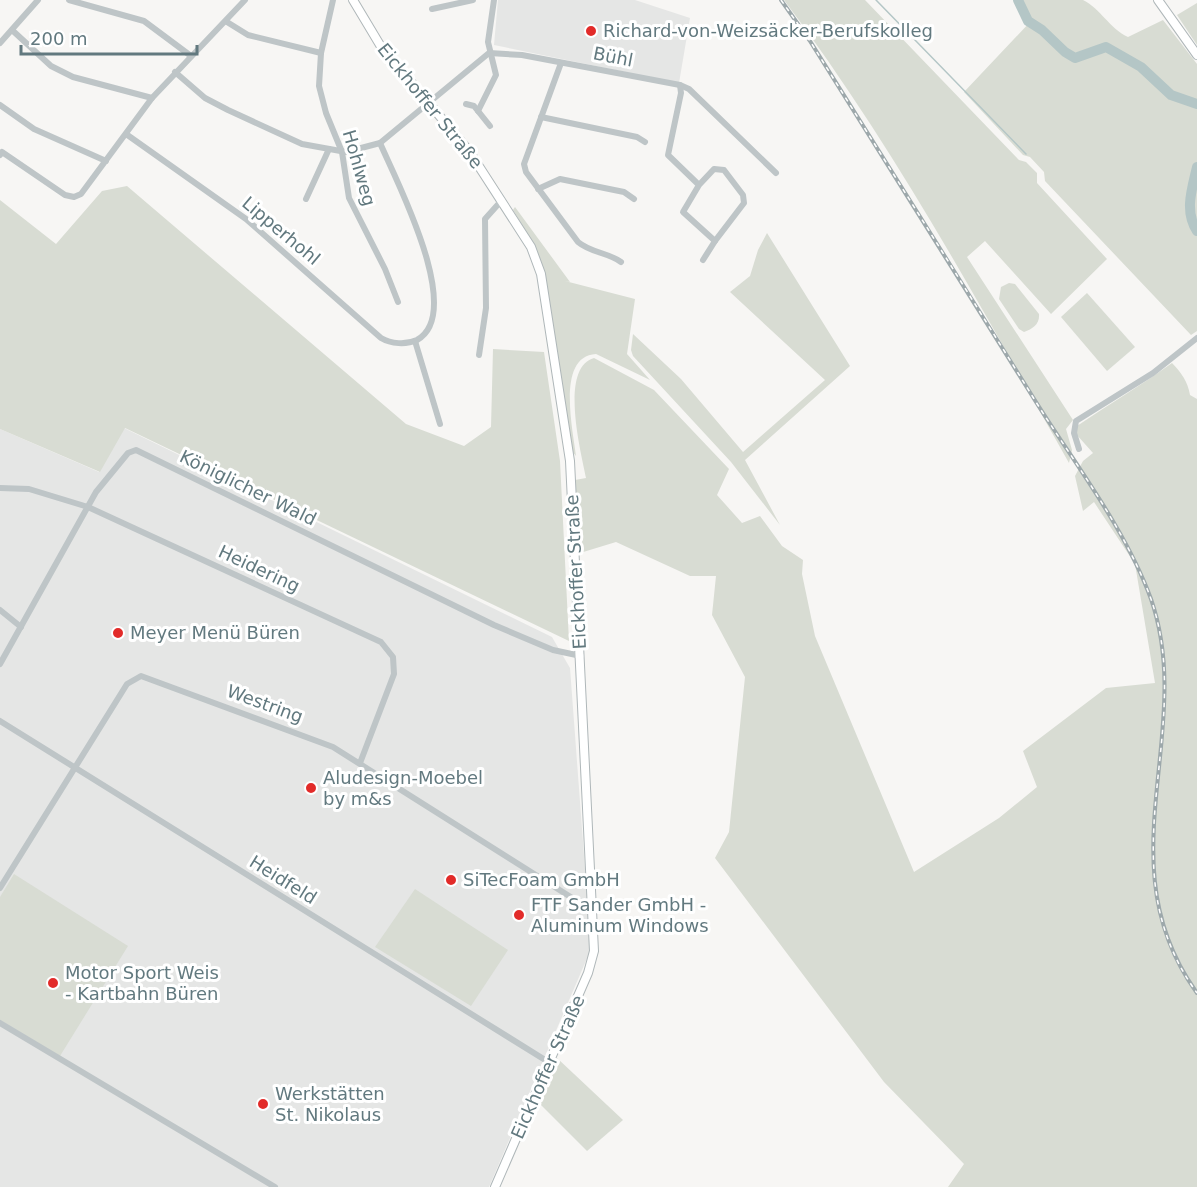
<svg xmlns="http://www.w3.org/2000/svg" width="1197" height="1187" font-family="'DejaVu Sans',sans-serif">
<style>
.built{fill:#e5e6e5}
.green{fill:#d8dcd3}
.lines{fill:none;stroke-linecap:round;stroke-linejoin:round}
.stream{stroke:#b4c6c6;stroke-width:1.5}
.river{stroke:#b4c6c6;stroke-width:10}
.major-casing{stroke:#afb7b9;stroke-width:10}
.minor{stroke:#bec5c7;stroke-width:6}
.major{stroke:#fff;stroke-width:8}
.rail-casing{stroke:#9da8ab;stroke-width:4}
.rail{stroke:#fff;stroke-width:1.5;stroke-dasharray:4.5;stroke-linecap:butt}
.poi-dot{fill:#e22b29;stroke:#fff;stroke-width:2}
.labels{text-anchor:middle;stroke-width:6;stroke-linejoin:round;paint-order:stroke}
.poi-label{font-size:18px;fill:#62797f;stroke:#fff;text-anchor:start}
.street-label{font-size:18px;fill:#62797f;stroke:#fff}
</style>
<rect width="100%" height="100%" fill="#f7f6f4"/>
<g class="built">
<polygon points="498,0 635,0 690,18 679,83 494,45"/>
<polygon points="124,428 552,637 570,668 591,949 489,1187 0,1187 0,429 99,472"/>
</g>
<g class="green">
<path d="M 784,0 L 865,0 L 1019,160 L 1026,162 L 1037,173 L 1037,183 L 1107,259 L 1051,314 L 985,241 L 967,257 L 1073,420 L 1066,429 L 1072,450 L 1069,463 C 980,305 893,145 784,0 Z"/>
<path d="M 1022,0 L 1083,0 C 1101,9 1109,28 1128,37 L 1163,20 L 1197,64 L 1197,331 L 1191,335 L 1045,181 L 1044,172 L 1030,157 L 1023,155 L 964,92 L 1032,20 Z"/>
<polygon points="1197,3 1197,45 1177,15"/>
<polygon points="127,186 406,424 464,446 491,427 493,349 544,352 560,461 569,641 125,428 100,472 0,429 0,200 56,244 102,191"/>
<path d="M 515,207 L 570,282 L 565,281 L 635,299 L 627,354 L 650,380 L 596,354 C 556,356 573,430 576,456 L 571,450 L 544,271 L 534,244 L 513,210 Z"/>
<polygon points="767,233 850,366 745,460 780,525 731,462 633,356 631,350 633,334 681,379 743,452 825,380 730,292 750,276 758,250"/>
<path d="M 1009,283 L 1015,284 L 1039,314 C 1040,324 1033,329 1024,332 L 1019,329 L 999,299 L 1001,287 Z"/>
<polygon points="1087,293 1135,347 1107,371 1061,317"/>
<path d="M 594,358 L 654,390 L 729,469 L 717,495 L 742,523 L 760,516 L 782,546 L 803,560 L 802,574 L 815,636 L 914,872 L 999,818 L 1037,787 L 1023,751 L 1106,688 L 1155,683 L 1135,564 L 1094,502 L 1083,511 L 1075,476 L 1083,461 L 1093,453 L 1076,434 L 1077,426 C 1109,404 1142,385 1172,363 C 1181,372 1188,382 1190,395 L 1197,399 L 1197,1187 L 948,1187 L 964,1164 L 884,1082 L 715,858 L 729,832 L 745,677 L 712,615 L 716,576 L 690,576 L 616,542 L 580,553 L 575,480 L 586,478 C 581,452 559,368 594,358 Z"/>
<polygon points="14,874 128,946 60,1056 0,1020 0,897"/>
<polygon points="415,889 508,950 471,1006 375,947"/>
<polygon points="557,1058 623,1120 587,1151 538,1102"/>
</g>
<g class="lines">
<polyline class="stream" points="876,0 1026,154"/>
<g class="river">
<polyline points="1018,0 1028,21 1042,30 1065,52 1075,58 1106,47 1141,67 1171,95 1197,104"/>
<path d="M 1197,167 C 1192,189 1184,211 1197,231"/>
</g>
<defs>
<g id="major">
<polyline points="353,0 380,45 469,151 531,247 541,274 570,461 594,951 588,973 495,1187"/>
<polyline points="1158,0 1197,55"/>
</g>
</defs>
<use href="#major" class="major-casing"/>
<g class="minor">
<polyline points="69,0 144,21 191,56"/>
<polyline points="333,0 321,53 319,86 326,113 342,152 349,198 385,269 398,302"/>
<polyline points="432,9 473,0"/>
<polyline points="227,22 248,35 321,53"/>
<polyline points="12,30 51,66 73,77 152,98"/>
<polyline points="0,43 38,0"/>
<path d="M 561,63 L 524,164 L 526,172 L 578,242 C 591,253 607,252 621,262"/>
<polyline points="175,72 205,98 228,110 302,144 346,152 380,143 489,53 522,55 680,85 689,89 776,173"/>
<polyline points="680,85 681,93 668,155 699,185 683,212 715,241 744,203 743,195 724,170 714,169 699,185"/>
<polyline points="466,104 474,106 490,126"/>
<polyline points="0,105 34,129 106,161"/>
<polyline points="478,111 496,75 488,42 494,0"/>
<polyline points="541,117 637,137 645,142"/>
<path d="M 126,134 L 246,219 L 381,338 C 391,344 406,345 417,340 C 466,313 395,178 380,143"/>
<polyline points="0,155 2,152 65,195 74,197 81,194 152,98 245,0"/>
<polyline points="538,189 560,179 624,192 634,199"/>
<polyline points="306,199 329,149"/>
<polyline points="703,260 715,241"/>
<polyline points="415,341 440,424"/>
<polyline points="479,355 486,308 485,219 502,200"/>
<polyline points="1079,449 1074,433 1076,421 1153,373 1197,338"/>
<polyline points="0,488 29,489 88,507 381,642 393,657 394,674 360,763"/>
<polyline points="0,610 21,627"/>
<polyline points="0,664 96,492 128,453 136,450 494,625 553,650 581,656"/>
<polyline points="0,721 550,1063"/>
<polyline points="0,888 127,684 141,676 333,747 577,901 593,901"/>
<polyline points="0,1023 275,1187"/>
</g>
<use href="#major" class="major"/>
<defs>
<path id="rail" d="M 781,0 L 810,41 C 885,161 961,281 1036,402 C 1075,464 1126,530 1151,599 C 1197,732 1103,863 1197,993"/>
</defs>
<use href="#rail" class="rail-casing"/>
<use href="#rail" class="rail"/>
</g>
<g class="poi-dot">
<circle cx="591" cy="31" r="6"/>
<circle cx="118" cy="633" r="6"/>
<circle cx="311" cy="788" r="6"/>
<circle cx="451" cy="880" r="6"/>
<circle cx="519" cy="915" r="6"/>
<circle cx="53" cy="983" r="6"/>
<circle cx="263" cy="1104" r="6"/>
</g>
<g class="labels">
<g class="poi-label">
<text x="603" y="37">Richard-von-Weizsäcker-Berufskolleg</text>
<text x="130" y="639">Meyer Menü Büren</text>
<text x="323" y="784">Aludesign-Moebel<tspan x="323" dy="21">by m&amp;s</tspan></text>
<text x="463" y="886">SiTecFoam GmbH</text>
<text x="531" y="911">FTF Sander GmbH -<tspan x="531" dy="21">Aluminum Windows</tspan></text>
<text x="65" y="979">Motor Sport Weis<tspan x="65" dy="21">- Kartbahn Büren</tspan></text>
<text x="275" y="1100">Werkstätten<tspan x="275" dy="21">St. Nikolaus</tspan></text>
</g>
<g class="street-label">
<text transform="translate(613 57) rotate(11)" y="6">Bühl</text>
<text transform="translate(430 106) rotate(51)" y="6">Eickhoffer Straße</text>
<text transform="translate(359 168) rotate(74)" y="6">Hohlweg</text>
<text transform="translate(281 231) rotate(40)" y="6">Lipperhohl</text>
<text transform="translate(248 488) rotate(26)" y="6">Königlicher Wald</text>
<text transform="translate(259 569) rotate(25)" y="6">Heidering</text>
<text transform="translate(576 572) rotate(-93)" y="6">Eickhoffer Straße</text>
<text transform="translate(265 704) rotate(20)" y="6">Westring</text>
<text transform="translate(283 880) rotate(32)" y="6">Heidfeld</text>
<text transform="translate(548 1067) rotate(-66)" y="6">Eickhoffer Straße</text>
</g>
</g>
<path d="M21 45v9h176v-9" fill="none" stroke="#62797f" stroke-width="3"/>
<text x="30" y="45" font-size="18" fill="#62797f" stroke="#ffffff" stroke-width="4.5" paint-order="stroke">200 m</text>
</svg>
